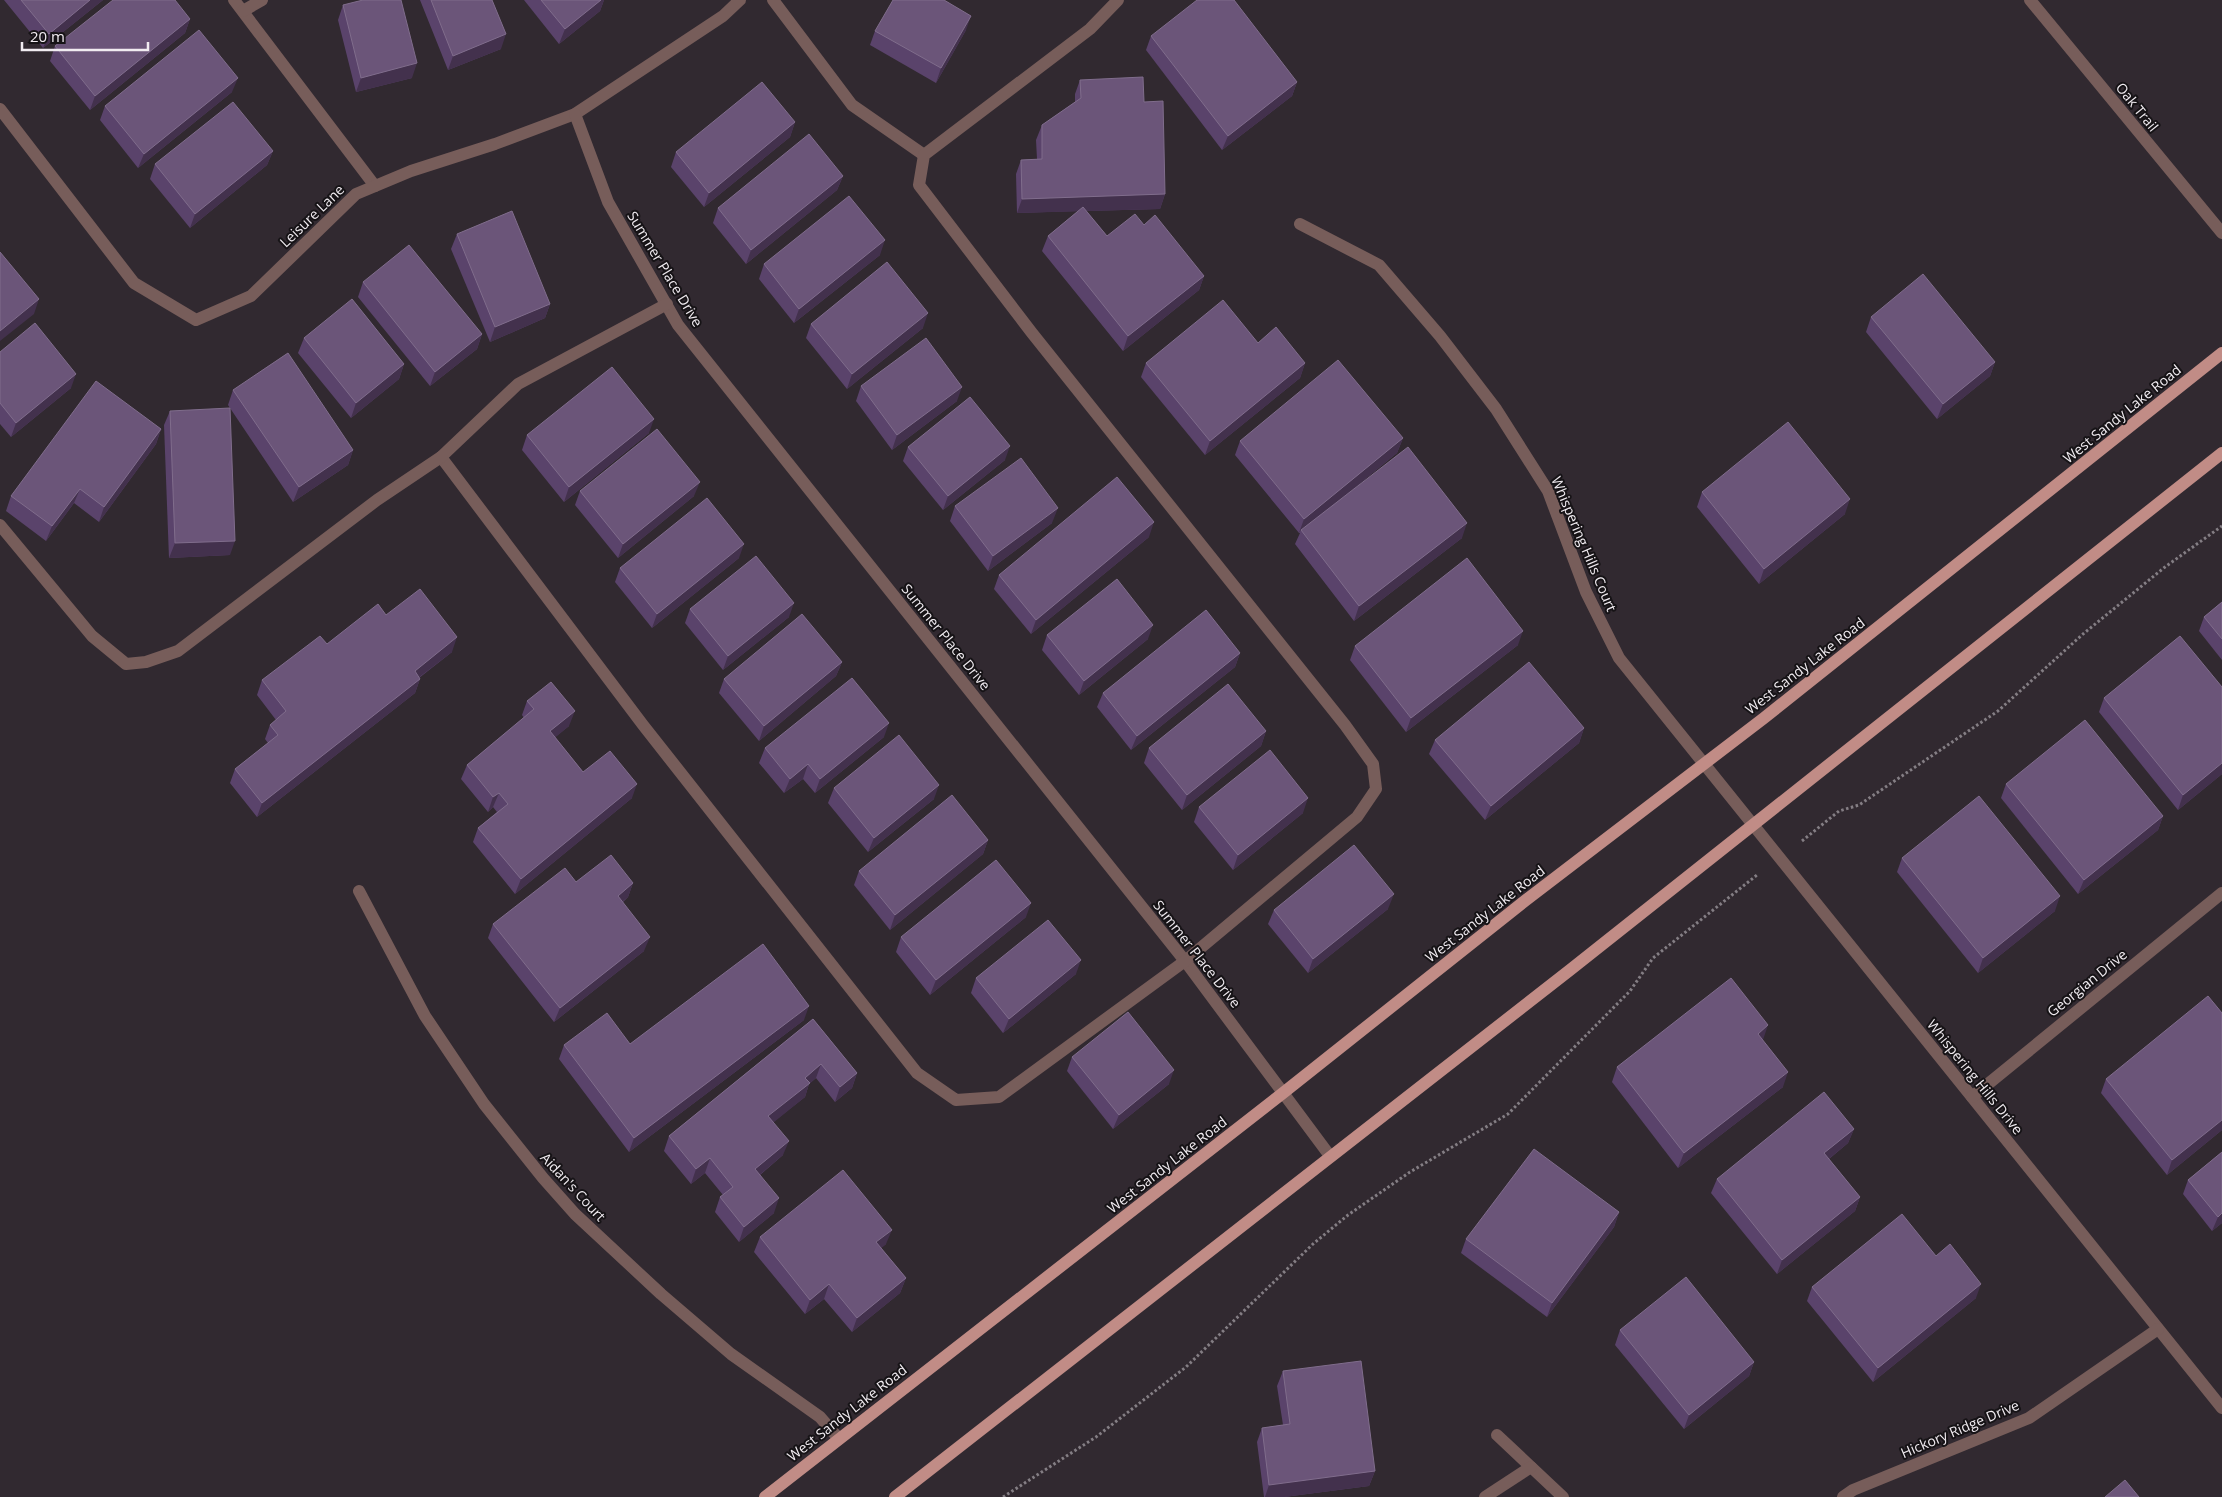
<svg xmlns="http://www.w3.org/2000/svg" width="2222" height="1497" font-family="'Open Sans',sans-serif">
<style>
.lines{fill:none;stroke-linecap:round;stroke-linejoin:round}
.path{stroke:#847e84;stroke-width:3;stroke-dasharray:2.5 2.5;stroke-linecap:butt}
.minor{stroke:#775d5a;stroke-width:12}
.major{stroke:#c18c86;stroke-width:12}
.wall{fill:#5a436b}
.shaded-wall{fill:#43314d}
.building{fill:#6b5579;stroke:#806d8c}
.labels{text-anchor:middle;stroke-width:4;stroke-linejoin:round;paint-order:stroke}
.street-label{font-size:14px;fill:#f1ecf1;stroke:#161316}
</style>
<rect width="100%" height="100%" fill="#312930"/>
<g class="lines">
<g class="path">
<polyline points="1802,841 1839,811 1859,805 1998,711 2083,634 2165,567 2222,526"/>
<polyline points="1003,1497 1096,1437 1186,1367 1313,1244 1348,1215 1410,1172 1508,1114 1630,991 1653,958 1757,875"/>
</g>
<g class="minor">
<polyline points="234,0 375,186"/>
<polyline points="773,0 852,105 924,155"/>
<polyline points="2030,0 2222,233"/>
<polyline points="243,11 262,0"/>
<polyline points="0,109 134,283 196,320 251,296 356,194 411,171 495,144 575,114 723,16 740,0"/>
<polyline points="575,114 608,202 678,325 1185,961 1330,1156"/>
<polyline points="1300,224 1379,265 1440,336 1496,409 1548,491 1586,592 1619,658 2222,1408"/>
<polyline points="441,457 643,725 917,1073 956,1100 999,1097 1185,961 1357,817 1376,789 1373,764 1345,725 1032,333 919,185 924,155 1090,29 1118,0"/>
<polyline points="0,525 92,636 126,664 146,662 178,651 377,500 441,457 518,384 667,304"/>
<polyline points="359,891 425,1016 484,1104 543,1178 575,1214 661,1294 731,1354 820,1417 839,1439"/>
<polyline points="1972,1097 2222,893"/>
<polyline points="1497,1435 1563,1497"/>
<polyline points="1485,1497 1531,1467"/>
<polyline points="1843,1497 1853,1490 2029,1418 2158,1329"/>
</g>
<g class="major">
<polyline points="765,1497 1283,1093 1526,900 1764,718 2222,353"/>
<polyline points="895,1497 1570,970 2222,453"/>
</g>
</g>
<g class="wall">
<polygon points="4,0 103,0 43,48"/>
<polygon points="420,0 492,0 501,49 448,70"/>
<polygon points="524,0 604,0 600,11 559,44"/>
<polygon points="343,5 412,78 356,92 338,20"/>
<polygon points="190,19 185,33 90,110 50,61 55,46"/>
<polygon points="966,30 936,83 870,45 875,31"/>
<polygon points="1151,36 1297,82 1292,96 1222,150 1146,50"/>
<polygon points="1080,80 1144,102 1165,194 1160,209 1086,211 1107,236 1144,225 1204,276 1199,290 1123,351 1042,251 1048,236 1078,211 1017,213 1016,174 1021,160 1037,159 1036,140 1042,125 1075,102 1075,94"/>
<polygon points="232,92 138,168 100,120 105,106"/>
<polygon points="795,122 790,137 704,207 671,167 676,152"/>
<polygon points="273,151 267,165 190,228 150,179 155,164"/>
<polygon points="843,176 837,190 746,264 713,223 718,208"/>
<polygon points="457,234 550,304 545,318 490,342 451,249"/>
<polygon points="880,255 794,323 759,279 764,264"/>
<polygon points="363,282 482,334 477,349 430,386 358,297"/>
<polygon points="1871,317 1995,362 1990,376 1937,419 1866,332"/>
<polygon points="811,324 923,328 847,389 806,338"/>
<polygon points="304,338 404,364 399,379 351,418 298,353"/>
<polygon points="0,352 71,388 11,437 0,424"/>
<polygon points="1146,363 1305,363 1300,378 1205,455 1141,377"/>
<polygon points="861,386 957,401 892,450 856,401"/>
<polygon points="233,390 353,450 348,465 293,502 228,405"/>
<polygon points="170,411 230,555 169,558 164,425"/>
<polygon points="161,429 156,444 99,522 74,503 46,541 6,511 11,496"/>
<polygon points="649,433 564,502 522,450 527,435"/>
<polygon points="1403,438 1397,453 1341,499 1462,538 1354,621 1295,544 1300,533 1299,533 1235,455 1240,441"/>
<polygon points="908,447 1005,460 943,510 903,461"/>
<polygon points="580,491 694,496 618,558 575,505"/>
<polygon points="1702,492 1845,514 1759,584 1697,507"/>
<polygon points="955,506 1052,523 988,571 950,521"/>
<polygon points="1149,537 1031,634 994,589 999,575"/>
<polygon points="739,558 652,628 615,582 620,568"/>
<polygon points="2222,602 2222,660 2199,631 2204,617"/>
<polygon points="690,609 789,617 723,670 685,623"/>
<polygon points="386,615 452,652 419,678 420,679 415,693 257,817 230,783 235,769 268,743 265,739 270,725 276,720 257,695 262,680 327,644"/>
<polygon points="1047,635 1148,639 1079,695 1042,650"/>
<polygon points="1518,645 1406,732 1350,660 1355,646"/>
<polygon points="1240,653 1235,667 1131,750 1097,707 1103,693"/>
<polygon points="842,662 836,676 759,741 719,693 724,679"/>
<polygon points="2104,698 2222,774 2178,810 2099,712"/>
<polygon points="527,701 569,726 555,737 583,772 632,798 515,894 473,842 478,828 497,812 493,807 488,812 461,779 467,765 524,718 522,715"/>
<polygon points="1584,728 1579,743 1485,820 1429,754 1435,740"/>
<polygon points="1266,731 1261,746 1182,810 1144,763 1149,748"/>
<polygon points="884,737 815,793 803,779 784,793 759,763 765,748"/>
<polygon points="2006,784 2163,816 2158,830 2078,894 2001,798"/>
<polygon points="834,788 934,799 868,852 828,803"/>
<polygon points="1199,807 1303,813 1233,870 1194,822"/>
<polygon points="988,840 983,854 890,930 854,885 859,871"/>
<polygon points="1902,858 2055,911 1978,973 1897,872"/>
<polygon points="576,882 633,883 628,897 623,902 644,951 554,1022 488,938 493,924"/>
<polygon points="1388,909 1308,973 1268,924 1274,910"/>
<polygon points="1026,917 930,995 896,952 901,937"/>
<polygon points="1076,974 1003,1033 971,993 976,978"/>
<polygon points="813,1019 857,1073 852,1088 835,1102 816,1078 809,1084 805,1097 773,1122 783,1155 760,1175 774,1213 739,1242 715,1212 720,1197 723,1195 705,1173 691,1184 664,1151 669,1136"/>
<polygon points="804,1020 629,1152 559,1059 564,1045 630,1044"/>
<polygon points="1762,1040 1783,1087 1678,1168 1612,1082 1617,1067"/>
<polygon points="1072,1057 1169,1084 1113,1129 1067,1071"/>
<polygon points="2106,1079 2222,1130 2167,1175 2101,1093"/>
<polygon points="1854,1129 1848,1143 1829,1159 1860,1197 1855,1211 1777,1274 1711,1193 1717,1179"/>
<polygon points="2222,1152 2222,1223 2212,1231 2183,1194 2188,1180"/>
<polygon points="1619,1212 1614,1227 1547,1317 1461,1253 1466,1239"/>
<polygon points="760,1237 886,1244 881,1248 906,1278 900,1293 852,1332 824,1299 805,1314 754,1252"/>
<polygon points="1936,1256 1976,1298 1873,1382 1807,1301 1812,1287"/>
<polygon points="1620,1330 1754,1362 1749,1376 1684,1429 1615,1345"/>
<polygon points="1283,1371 1375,1471 1369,1486 1284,1497 1264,1497 1257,1442 1262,1428 1283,1425 1277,1386"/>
</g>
<g class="shaded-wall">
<polygon points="90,0 103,0 43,48 49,34"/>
<polygon points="601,0 604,0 600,11 559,44 565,29"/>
<polygon points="971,16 966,30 936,83 941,68"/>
<polygon points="190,19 185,33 90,110 95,96"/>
<polygon points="506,34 501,49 448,70 453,56"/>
<polygon points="417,63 412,78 356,92 361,78"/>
<polygon points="238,78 232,92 138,168 144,154"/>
<polygon points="1297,82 1292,96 1222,150 1228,136"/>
<polygon points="795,122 790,137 704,207 709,193"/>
<polygon points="273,151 267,165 190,228 195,214"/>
<polygon points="843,176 837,190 746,264 751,250"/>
<polygon points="1165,194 1160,209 1017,213 1022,199"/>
<polygon points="885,240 880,255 794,323 799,309"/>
<polygon points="1204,276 1199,290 1123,351 1128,336"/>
<polygon points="39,299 34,314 0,341 0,331"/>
<polygon points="550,304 545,318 490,342 495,327"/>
<polygon points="928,313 923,328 847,389 852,374"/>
<polygon points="482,334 477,349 430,386 435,372"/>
<polygon points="1995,362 1990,376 1937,419 1943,404"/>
<polygon points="1305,363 1300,378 1205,455 1210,441"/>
<polygon points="404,364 399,379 351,418 356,403"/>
<polygon points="76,374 71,388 11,437 16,423"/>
<polygon points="962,387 957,401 892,450 897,435"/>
<polygon points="654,419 649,433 564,502 569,487"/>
<polygon points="161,429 156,444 99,522 104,507"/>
<polygon points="1403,438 1397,453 1302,531 1301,530 1299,533 1304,519"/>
<polygon points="1010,446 1005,460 943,510 948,496"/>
<polygon points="353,450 348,465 293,502 299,487"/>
<polygon points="700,482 694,496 618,558 623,544"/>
<polygon points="80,489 74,503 46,541 52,526"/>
<polygon points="1850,499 1845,514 1759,584 1764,569"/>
<polygon points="1058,508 1052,523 988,571 993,556"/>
<polygon points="1154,522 1149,537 1031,634 1036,620"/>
<polygon points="1467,523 1462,538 1354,621 1359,606"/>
<polygon points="235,541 230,555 169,558 175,543"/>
<polygon points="744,544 739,558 652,628 657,614"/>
<polygon points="794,603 789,617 723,670 728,656"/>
<polygon points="1153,625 1148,639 1079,695 1084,681"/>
<polygon points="1523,631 1518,645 1406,732 1411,718"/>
<polygon points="457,637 452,652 409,685 415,671"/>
<polygon points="1240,653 1235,667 1131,750 1137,736"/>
<polygon points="842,662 836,676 759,741 764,726"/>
<polygon points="420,679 415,693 257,817 262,803"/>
<polygon points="575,711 569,726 545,746 550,731"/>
<polygon points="889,723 884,737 815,793 820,779"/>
<polygon points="1584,728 1579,743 1485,820 1491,806"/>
<polygon points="1266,731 1261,746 1182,810 1187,795"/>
<polygon points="2222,763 2222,774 2178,810 2183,795"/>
<polygon points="808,764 803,779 784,793 790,779"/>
<polygon points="637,784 632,798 515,894 521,879"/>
<polygon points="939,785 934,799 868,852 874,838"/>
<polygon points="499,793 493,807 488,812 493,797"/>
<polygon points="1308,798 1303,813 1233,870 1238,855"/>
<polygon points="2163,816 2158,830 2078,894 2084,880"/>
<polygon points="988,840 983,854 890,930 895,915"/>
<polygon points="633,883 628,897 612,910 618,896"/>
<polygon points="1394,894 1388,909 1308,973 1313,959"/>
<polygon points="2060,896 2055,911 1978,973 1983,958"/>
<polygon points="1031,903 1026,917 930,995 936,980"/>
<polygon points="650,937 644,951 554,1022 560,1008"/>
<polygon points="1081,960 1076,974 1003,1033 1009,1019"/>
<polygon points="809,1006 804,1020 629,1152 634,1138"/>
<polygon points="1768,1025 1763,1040 1752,1048 1758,1034"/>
<polygon points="821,1064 816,1078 809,1084 805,1097 763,1131 768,1116 805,1078"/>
<polygon points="1174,1070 1169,1084 1113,1129 1119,1115"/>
<polygon points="1788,1072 1783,1087 1678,1168 1684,1153"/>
<polygon points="857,1073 852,1088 835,1102 840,1087"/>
<polygon points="2222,1120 2222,1130 2167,1175 2172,1160"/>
<polygon points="1854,1129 1848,1143 1819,1167 1824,1153"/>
<polygon points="789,1141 783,1155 750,1183 755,1169"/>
<polygon points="710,1158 705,1173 691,1184 696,1169"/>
<polygon points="1860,1197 1855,1211 1777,1274 1782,1260"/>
<polygon points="779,1198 774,1213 739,1242 744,1227"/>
<polygon points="1619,1212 1614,1227 1547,1317 1552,1303"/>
<polygon points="2222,1213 2222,1223 2212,1231 2218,1217"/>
<polygon points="892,1230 886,1244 871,1257 876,1242"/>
<polygon points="906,1278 900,1293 852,1332 857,1318"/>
<polygon points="829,1284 824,1299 805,1314 810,1300"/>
<polygon points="1981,1284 1976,1298 1873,1382 1878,1368"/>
<polygon points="1754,1362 1749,1376 1684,1429 1689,1415"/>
<polygon points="1375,1471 1369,1486 1284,1497 1265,1497 1269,1485"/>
</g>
<g class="building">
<polygon points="21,0 90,0 49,34"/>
<polygon points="113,0 175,0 190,19 95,96 55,46"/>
<polygon points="363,0 401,0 417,63 361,78 343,5"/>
<polygon points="431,0 492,0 506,34 453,56"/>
<polygon points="541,0 601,0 565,29"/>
<polygon points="893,0 944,0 971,16 941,68 875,31"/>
<polygon points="1197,0 1234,0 1297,82 1228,136 1151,36"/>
<polygon points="199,30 238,78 144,154 105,106"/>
<polygon points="1143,77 1144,102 1163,101 1165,194 1022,199 1021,160 1042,159 1042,125 1081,98 1080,80"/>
<polygon points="762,82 795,122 709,193 676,152"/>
<polygon points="233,102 273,151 195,214 155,164"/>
<polygon points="809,134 843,176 751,250 718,208"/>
<polygon points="849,196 885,240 799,309 764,264"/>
<polygon points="1083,207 1107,236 1135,214 1144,225 1155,215 1204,276 1128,336 1048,236"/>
<polygon points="512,211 550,304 495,327 457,234"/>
<polygon points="409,245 482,334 435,372 363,282"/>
<polygon points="0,252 39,299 0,331"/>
<polygon points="887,262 928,313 852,374 811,324"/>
<polygon points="1923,274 1995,362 1943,404 1871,317"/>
<polygon points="352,299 404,364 356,403 304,338"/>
<polygon points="1223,300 1258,343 1276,327 1305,363 1210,441 1146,363"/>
<polygon points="35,323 76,374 16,423 0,403 0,352"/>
<polygon points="926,338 962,387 897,435 861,386"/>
<polygon points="288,353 353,450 299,487 233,390"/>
<polygon points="1338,360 1403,438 1304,519 1240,441"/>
<polygon points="612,367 654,419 569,487 527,435"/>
<polygon points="96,381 161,429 104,507 80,489 52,526 11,496"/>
<polygon points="970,397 1010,446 948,496 908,447"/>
<polygon points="230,408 235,541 175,543 170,411"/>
<polygon points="1788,422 1850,499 1764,569 1702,492"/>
<polygon points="657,429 700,482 623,544 580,491"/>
<polygon points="1408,447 1467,523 1359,606 1301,530"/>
<polygon points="1021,458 1058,508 993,556 955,506"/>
<polygon points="1117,477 1154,522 1036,620 999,575"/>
<polygon points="707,498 744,544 657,614 620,568"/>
<polygon points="756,556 794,603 728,656 690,609"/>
<polygon points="1467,558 1523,631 1411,718 1355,646"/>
<polygon points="1117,579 1153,625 1084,681 1047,635"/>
<polygon points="420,589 457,637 415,671 420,679 262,803 235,769 278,735 270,725 286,711 262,680 320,636 327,644 378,604 386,615"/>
<polygon points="2222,602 2222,639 2204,617"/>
<polygon points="1206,610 1240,653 1137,736 1103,693"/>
<polygon points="802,614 842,662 764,726 724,679"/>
<polygon points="2180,636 2222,687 2222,763 2183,795 2104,698"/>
<polygon points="1529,662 1584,728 1491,806 1435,740"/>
<polygon points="852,678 889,723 820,779 808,764 790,779 765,748"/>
<polygon points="551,682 575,711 550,731 583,772 610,751 637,784 521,879 478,828 508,804 499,793 493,797 467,765 534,709 527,701"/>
<polygon points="1228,684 1266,731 1187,795 1149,748"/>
<polygon points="2085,720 2163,816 2084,880 2006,784"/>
<polygon points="899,735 939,785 874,838 834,788"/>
<polygon points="1270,750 1308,798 1238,855 1199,807"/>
<polygon points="952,795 988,840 895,915 859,871"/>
<polygon points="1979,796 2060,896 1983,958 1902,858"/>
<polygon points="1354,845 1394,894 1313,959 1274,910"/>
<polygon points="611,855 633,883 618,896 650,937 560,1008 493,924 565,868 576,882"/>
<polygon points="996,860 1031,903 936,980 901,937"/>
<polygon points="1048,920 1081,960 1009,1019 976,978"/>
<polygon points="763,944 809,1006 634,1138 564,1045 607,1013 630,1044"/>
<polygon points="1731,978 1768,1025 1758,1034 1788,1072 1684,1153 1617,1067"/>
<polygon points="2208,996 2222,1013 2222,1120 2172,1160 2106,1079"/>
<polygon points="1128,1012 1174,1070 1119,1115 1072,1057"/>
<polygon points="813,1019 857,1073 840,1087 821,1064 805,1078 810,1083 768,1116 789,1141 755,1169 779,1198 744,1227 720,1197 733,1187 710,1158 696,1169 669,1136"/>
<polygon points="1824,1092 1854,1129 1824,1153 1860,1197 1782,1260 1717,1179"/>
<polygon points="1534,1149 1619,1212 1552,1303 1466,1239"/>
<polygon points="2222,1152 2222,1213 2218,1217 2188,1180"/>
<polygon points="843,1170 892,1230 876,1242 906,1278 857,1318 829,1284 810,1300 760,1237"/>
<polygon points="1902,1214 1936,1256 1950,1244 1981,1284 1878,1368 1812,1287"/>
<polygon points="1686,1277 1754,1362 1689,1415 1620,1330"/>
<polygon points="1361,1361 1375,1471 1269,1485 1262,1428 1290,1424 1283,1371"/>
<polygon points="2125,1480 2139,1497 2105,1497"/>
</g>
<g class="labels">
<g class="street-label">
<text transform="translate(2137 107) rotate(51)" y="5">Oak Trail</text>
<text transform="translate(312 216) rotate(-44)" y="5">Leisure Lane</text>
<text transform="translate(665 269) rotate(59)" y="5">Summer Place Drive</text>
<text transform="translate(2122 414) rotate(-39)" y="5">West Sandy Lake Road</text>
<text transform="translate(1584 544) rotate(67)" y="5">Whispering Hills Court</text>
<text transform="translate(946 637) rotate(51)" y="5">Summer Place Drive</text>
<text transform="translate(1805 666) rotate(-38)" y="5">West Sandy Lake Road</text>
<text transform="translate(1485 914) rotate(-38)" y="5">West Sandy Lake Road</text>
<text transform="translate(1197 954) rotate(52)" y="5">Summer Place Drive</text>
<text transform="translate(2087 983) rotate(-39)" y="5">Georgian Drive</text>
<text transform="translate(1975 1077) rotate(51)" y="5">Whispering Hills Drive</text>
<text transform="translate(1167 1165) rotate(-38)" y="5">West Sandy Lake Road</text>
<text transform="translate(573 1187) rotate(47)" y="5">Aidan's Court</text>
<text transform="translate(847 1413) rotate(-38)" y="5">West Sandy Lake Road</text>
<text transform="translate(1960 1429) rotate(-23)" y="5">Hickory Ridge Drive</text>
</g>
</g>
<path d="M22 42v8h126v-8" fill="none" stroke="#f1ecf1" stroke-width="2.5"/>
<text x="30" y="42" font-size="15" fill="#f1ecf1" stroke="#161316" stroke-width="4" paint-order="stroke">20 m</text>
</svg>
